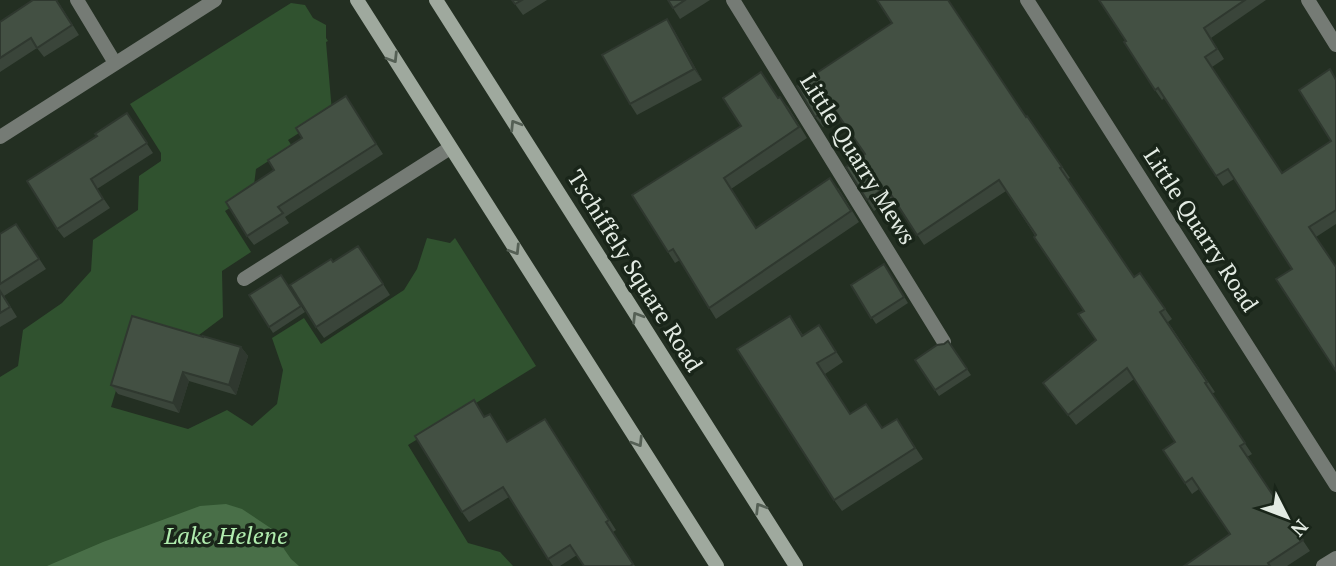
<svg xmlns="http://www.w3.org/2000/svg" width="1336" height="566" font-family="'PT Serif',serif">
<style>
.green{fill:#30522f}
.water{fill:#496f48}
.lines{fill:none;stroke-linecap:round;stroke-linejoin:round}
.lane{stroke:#757b75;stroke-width:14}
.street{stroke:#757b75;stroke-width:14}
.secondary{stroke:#9fa99e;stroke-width:14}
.wall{fill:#3a453a}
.shaded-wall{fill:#2f382f}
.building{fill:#435043;stroke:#2f382f;stroke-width:2}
.oneway{stroke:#556055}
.labels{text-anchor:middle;stroke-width:7;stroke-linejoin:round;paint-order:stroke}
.street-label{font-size:23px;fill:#e3ebe3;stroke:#192519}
.water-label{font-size:24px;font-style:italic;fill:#b0ecae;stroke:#192519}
</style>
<rect width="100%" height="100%" fill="#232f22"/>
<polygon class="green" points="291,3 305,5 313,18 326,25 326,38 328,41 326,42 332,112 288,140 292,146 256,169 253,193 225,211 251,252 222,271 223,317 195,338 137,322 111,407 188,429 227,410 252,426 277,404 283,370 272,338 304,318 321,344 404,290 417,269 427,238 450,243 455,238 536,366 408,445 468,543 500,552 513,566 0,566 0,377 18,366 23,330 62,303 91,271 93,240 138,210 139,176 161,161 161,153 130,104"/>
<polygon class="water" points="226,504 242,509 272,529 281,540 284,549 291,559 299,566 47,566 103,542 200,506"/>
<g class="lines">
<g class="lane">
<polyline points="77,0 115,63"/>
<polyline points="733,0 944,342"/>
<polyline points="1308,0 1336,45"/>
<polyline points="244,279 450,148"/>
<polyline points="1323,566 1336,558"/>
</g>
<g class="street">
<polyline points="1027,0 1336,485"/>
<polyline points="0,137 215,0"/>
</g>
<g class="secondary">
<polyline points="357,0 717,566"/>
<polyline points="436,0 796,566"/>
</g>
</g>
<g class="wall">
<polygon points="57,0 79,35 44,57 37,48 0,72 0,22"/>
<polygon points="512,0 547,0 523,15"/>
<polygon points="668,0 710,0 680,19"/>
<polygon points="1099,0 1266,0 1211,38 1224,59 1212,67 1282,173 1331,141 1330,69 1336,79 1336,224 1316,237 1292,269 1234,179 1223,186 1164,98 1162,100 1155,90 1126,41"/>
<polygon points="892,23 1026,117 1027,116 1070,178 1068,179 1134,277 1140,273 1172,319 1168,322 1215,392 1212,394 1252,454 1247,457 1310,551 1287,566 1184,566 1230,534 1199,489 1192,494 1163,450 1175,442 1134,379 1076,425 1043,383 1096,340 1084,311 1006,191 924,245 893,198 874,211 867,200 865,154 839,116 823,127 815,117"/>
<polygon points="674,30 702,80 637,115 630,104"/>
<polygon points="346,96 383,154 285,217 289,223 254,245 247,236 274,170 302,138"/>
<polygon points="779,98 788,107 807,138 731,189 756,228 838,188 859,222 716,319 680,260 675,263 668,252 741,126"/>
<polygon points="127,113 153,153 97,189 110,208 64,238 57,229 97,136"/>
<polygon points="0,234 23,234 46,269 4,296 17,317 0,327"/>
<polygon points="366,257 390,295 324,338 316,327 333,262"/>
<polygon points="884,264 908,303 876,324 851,285"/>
<polygon points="281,275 305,312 273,333 249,295"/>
<polygon points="790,316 803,335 819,325 843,362 825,374 850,414 883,428 904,430 923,459 842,511 834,500"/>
<polygon points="203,337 241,347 248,356 236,395 189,381 179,413 118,394 111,385"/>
<polygon points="948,341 971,375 939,396 935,390 944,344"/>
<polygon points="485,417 496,424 507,442 545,419 616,530 613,532 635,566 584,566 577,555 560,566 553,566 509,497 469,522 462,512"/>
</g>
<g class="shaded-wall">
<polygon points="667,19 674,30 702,80 694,69"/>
<polygon points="241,347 248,356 236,395 229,385"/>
<polygon points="183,372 189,381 179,413 173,403"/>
</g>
<g class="building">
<polygon points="33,0 56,0 72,25 37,48 31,38 0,58 0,22"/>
<polygon points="512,0 522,0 515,4"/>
<polygon points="668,0 685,0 673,8"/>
<polygon points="877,0 948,0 1026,117 1027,116 1062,167 1060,168 1134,277 1140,273 1165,309 1160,312 1207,382 1205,383 1245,443 1240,446 1303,540 1268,563 1270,566 1184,566 1230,534 1192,478 1185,483 1163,450 1175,442 1127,368 1068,415 1043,383 1096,340 1078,314 1084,311 1034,237 1036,235 999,180 917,235 886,187 867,200 846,167 865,154 832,106 815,117 797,86 892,23"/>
<polygon points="1099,0 1245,0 1204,28 1217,49 1205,57 1282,173 1331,141 1299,90 1330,69 1336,80 1336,210 1309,227 1336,267 1336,371 1276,279 1292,269 1228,169 1216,176 1158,88 1155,90 1124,42 1126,41"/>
<polygon points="667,19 694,69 630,104 602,55"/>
<polygon points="761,72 778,98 780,97 799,127 724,178 756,228 830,178 851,211 709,308 673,249 668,252 632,195 741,126 723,98"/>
<polygon points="346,96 376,144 278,207 283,213 247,236 226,202 274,170 268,160 302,138 296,128"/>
<polygon points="127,113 147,143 91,179 103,199 57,229 27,181 97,136 95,134"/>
<polygon points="16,224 39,259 0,284 0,234"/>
<polygon points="358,246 383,284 316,327 290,285 331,259 333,262"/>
<polygon points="884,264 904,297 871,318 851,285"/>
<polygon points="281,275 301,306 269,327 249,295"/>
<polygon points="0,291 10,307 0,313"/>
<polygon points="132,316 203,337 203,336 241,347 229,385 183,372 173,403 111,385"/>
<polygon points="790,316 802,336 819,325 836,352 817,363 850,414 866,404 882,428 897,419 915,448 834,500 737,349"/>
<polygon points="948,341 967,369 935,390 915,360 937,345 944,344"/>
<polygon points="474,400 484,417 490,414 507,442 545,419 609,520 606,522 633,564 630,566 584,566 570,545 548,559 503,487 462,512 415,436"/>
</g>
<defs><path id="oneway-chevron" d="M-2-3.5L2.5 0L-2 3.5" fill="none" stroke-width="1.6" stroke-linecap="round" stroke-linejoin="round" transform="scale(1.75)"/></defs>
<g class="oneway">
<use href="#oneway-chevron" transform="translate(393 58) rotate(58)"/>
<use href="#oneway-chevron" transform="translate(515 125) rotate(-122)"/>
<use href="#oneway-chevron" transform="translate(515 250) rotate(58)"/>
<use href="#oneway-chevron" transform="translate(637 317) rotate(-122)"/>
<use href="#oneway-chevron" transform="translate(638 442) rotate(58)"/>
<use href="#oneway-chevron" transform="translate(760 508) rotate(-122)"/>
</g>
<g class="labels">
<g class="street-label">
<text transform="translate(858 159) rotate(58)" y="8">Little Quarry Mews</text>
<text transform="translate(1201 230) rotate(57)" y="8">Little Quarry Road</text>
<text transform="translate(635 271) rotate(58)" y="8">Tschiffely Square Road</text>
</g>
<g class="water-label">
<text x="226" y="544">Lake Helene</text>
</g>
</g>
<g transform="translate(1287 517) rotate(132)" stroke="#192519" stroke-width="5" paint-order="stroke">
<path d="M0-5L12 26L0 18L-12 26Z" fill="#e3ebe3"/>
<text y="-10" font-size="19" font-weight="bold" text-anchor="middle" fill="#e3ebe3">N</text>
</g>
</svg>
